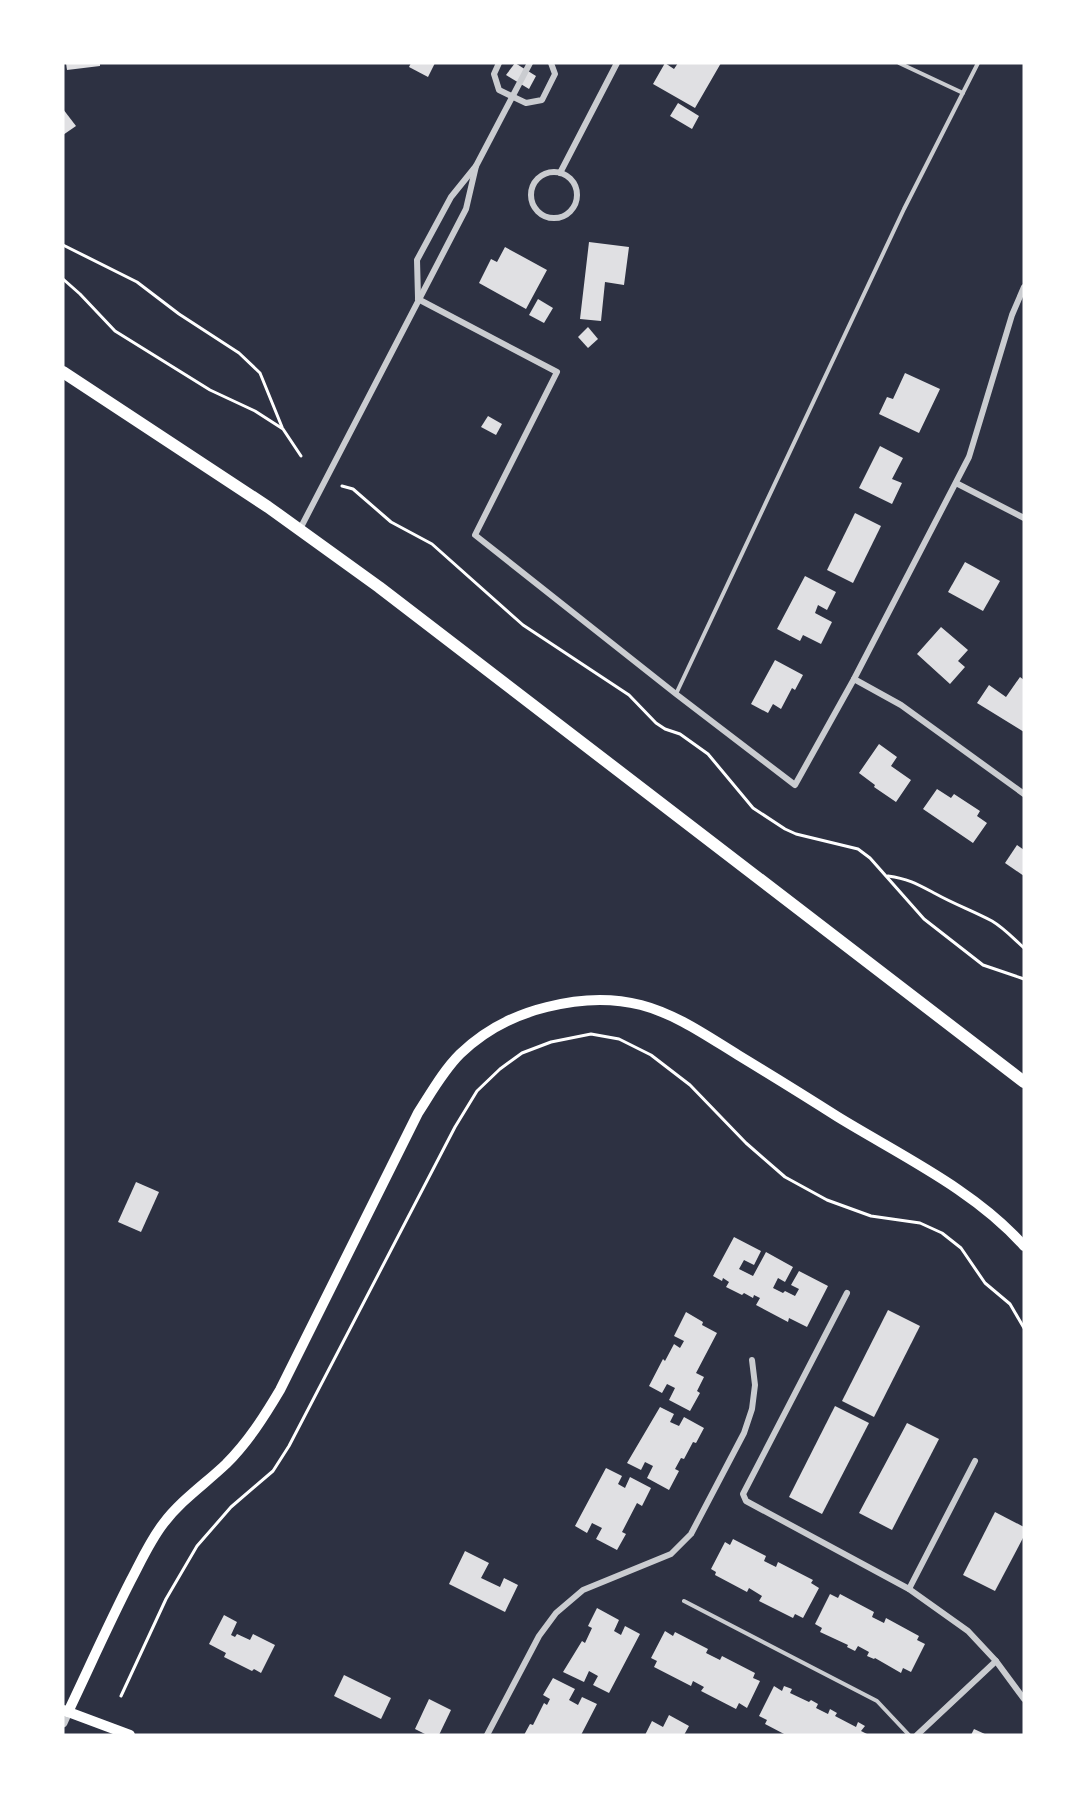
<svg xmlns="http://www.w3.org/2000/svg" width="1087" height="1798" font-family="Karla,sans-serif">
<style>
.building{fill:#e0e0e3}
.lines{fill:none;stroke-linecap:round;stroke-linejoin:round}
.path{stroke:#fff;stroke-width:3}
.service{stroke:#caccd0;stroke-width:4}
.minor{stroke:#caccd0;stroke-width:6}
.tertiary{stroke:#caccd0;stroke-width:9}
.secondary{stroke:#fff;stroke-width:10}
.trunk{stroke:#fff;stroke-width:12}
</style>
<rect width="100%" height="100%" fill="#2d3142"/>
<g class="building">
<polygon points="66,63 100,63 100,66 67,70"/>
<polygon points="411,63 435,63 428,77 409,67"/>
<polygon points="515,63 536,76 529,89 506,75"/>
<polygon points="665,63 674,69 678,63 721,63 695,108 653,84"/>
<polygon points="678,103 699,116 692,129 670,116"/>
<polygon points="63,109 76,126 63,135"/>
<polygon points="589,242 629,247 624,285 605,282 601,321 580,319"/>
<polygon points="505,247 547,270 526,309 479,283 491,259 497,262"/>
<polygon points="538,299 553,308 544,323 529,315"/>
<polygon points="588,327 598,339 588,348 578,337"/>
<polygon points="905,373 940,389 919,433 879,414 887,397 893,399"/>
<polygon points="488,416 502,424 496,435 481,427"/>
<polygon points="880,446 903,458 892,479 902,483 892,504 859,488"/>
<polygon points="855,513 881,526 853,583 827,570"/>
<polygon points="965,562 1000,581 983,611 948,592"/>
<polygon points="805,576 836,592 827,610 818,605 815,613 832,622 821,644 803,635 800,641 777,629"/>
<polygon points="941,627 968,650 958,661 965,667 950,684 917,654"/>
<polygon points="775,660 803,675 795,690 792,688 781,709 773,704 768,713 751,704"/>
<polygon points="1020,677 1024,680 1024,732 977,703 989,685 1006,697"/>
<polygon points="879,744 897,757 891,766 911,780 896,802 874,787 875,785 859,773"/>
<polygon points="937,789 951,798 954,794 980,811 977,816 987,823 973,843 923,809"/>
<polygon points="1017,845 1024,850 1024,876 1005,863"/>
<polygon points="136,1182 159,1192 141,1232 118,1222"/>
<polygon points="734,1237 761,1251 754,1265 744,1260 739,1269 753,1276 766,1252 793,1267 785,1282 778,1278 773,1288 783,1293 785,1291 795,1296 799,1289 791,1285 799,1271 828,1286 807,1327 789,1318 788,1322 756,1305 760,1298 754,1295 753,1298 744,1293 742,1295 726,1287 729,1282 723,1278 722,1281 713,1276"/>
<polygon points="888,1310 920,1326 874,1417 842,1401"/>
<polygon points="686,1312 703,1322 702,1325 717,1333 696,1373 704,1377 697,1391 700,1393 690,1411 669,1400 675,1388 667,1384 662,1393 649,1386 663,1359 665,1361 674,1344 680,1348 684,1341 674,1336"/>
<polygon points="835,1406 869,1423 822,1514 789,1497"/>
<polygon points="660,1407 674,1414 670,1422 679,1426 684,1417 704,1428 696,1443 693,1442 684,1459 681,1458 675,1469 679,1471 669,1490 647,1478 653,1466 645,1462 641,1470 627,1463"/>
<polygon points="907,1423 939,1439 892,1530 859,1513"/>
<polygon points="606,1468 622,1476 618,1484 625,1488 630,1477 651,1488 642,1506 637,1503 622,1532 626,1534 617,1550 596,1539 602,1528 592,1523 587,1533 575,1526"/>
<polygon points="995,1512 1024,1527 1024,1536 995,1591 963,1575"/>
<polygon points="733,1539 766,1556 764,1561 776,1567 778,1562 813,1580 811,1583 819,1588 803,1618 795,1614 793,1618 759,1601 762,1596 749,1588 747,1592 715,1575 716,1572 711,1569 725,1542 730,1545"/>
<polygon points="465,1551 489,1563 481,1578 500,1587 504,1578 518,1585 505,1612 449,1584"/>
<polygon points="830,1594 838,1598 840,1594 874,1612 872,1617 884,1623 886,1618 919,1636 917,1640 925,1644 911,1672 903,1668 901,1673 875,1658 874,1659 867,1656 869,1652 858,1646 855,1651 847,1647 848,1645 820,1632 822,1628 815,1624"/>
<polygon points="597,1608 619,1620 614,1631 621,1635 625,1626 640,1634 609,1693 593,1685 598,1676 589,1671 584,1682 563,1672 582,1641 585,1643 592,1628 588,1626"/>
<polygon points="224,1615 237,1622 231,1635 235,1637 237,1634 250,1640 253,1634 275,1645 261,1673 254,1669 252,1671 224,1657 226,1653 209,1644"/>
<polygon points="665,1631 673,1636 675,1632 708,1649 706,1653 720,1660 722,1656 755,1673 753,1678 760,1681 747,1708 739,1703 736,1709 701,1691 704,1687 693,1681 691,1686 654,1667 657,1661 651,1658"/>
<polygon points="344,1675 391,1698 381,1719 334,1696"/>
<polygon points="553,1678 575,1689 569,1700 578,1705 582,1697 597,1704 581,1735 524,1735 530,1724 533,1725 544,1703 547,1705 550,1699 543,1695"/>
<polygon points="774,1686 782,1691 784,1686 792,1689 790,1693 809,1702 811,1700 818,1704 816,1708 828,1714 830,1709 837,1713 835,1716 856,1727 858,1722 865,1726 861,1731 869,1735 786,1735 765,1724 767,1720 759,1716"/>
<polygon points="429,1699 451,1710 439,1735 427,1735 415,1729"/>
<polygon points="669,1715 689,1726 684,1735 645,1735 652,1721 663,1727"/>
<polygon points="974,1729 987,1735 971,1735"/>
</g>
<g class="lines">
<g class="path">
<polyline points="63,245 137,282 179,314 239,353 260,373 282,427"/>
<polyline points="63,279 80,294 115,331 210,390 255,411 283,429 301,456"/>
<polyline points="342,486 353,489 391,522 432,544 523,625 629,695 656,723 665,729 680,734 708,754 753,808 785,829 796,834 858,849 870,858 924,919 983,965 1024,979"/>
<path d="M 888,876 C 909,879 917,884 936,894 C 954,904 973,911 992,921 C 1004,928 1014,939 1024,948"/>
<polyline points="121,1696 166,1599 197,1546 231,1507 273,1471 289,1446 455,1127 477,1091 500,1069 522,1053 551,1042 591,1034 619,1039 651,1055 690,1085 746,1143 785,1177 827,1200 871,1216 920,1223 942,1233 961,1248 985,1283 1010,1304 1024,1328"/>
</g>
<g class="service">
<polyline points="899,63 963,93"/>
<polyline points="676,694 904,209 978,63"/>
<polyline points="684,1601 877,1701 909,1735"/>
</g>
<g class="minor">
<polyline points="499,63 494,74 499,90 526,103 542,100 555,74 551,63"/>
<circle cx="554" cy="195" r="23"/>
<polyline points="560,173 617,63"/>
<polyline points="418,298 417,260 451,197 476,166 530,63"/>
<polyline points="418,299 557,372 475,535 676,694 795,785 854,679 969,457 1012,315 1024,287"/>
<polyline points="956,483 1024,518"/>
<polyline points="300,529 466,209 476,166"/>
<polyline points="854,679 901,705 1024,794"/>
<polyline points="847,1293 743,1494 746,1501 909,1589 968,1631 996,1661 1024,1699"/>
<polyline points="909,1589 975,1461"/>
<polyline points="487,1735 539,1636 556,1613 583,1590 671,1554 691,1534 744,1433 752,1409 755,1385 752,1360"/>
<polyline points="917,1735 996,1661"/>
</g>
<polyline class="tertiary" points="63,1723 68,1712"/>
<g class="secondary">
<polyline points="63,1710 130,1735"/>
<path d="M 68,1712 C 89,1668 109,1623 131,1580 C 141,1561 150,1541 163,1524 C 181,1500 205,1484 226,1464 C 248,1442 264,1417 280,1390 L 418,1113 C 431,1093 443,1071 460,1054 C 485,1030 514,1015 547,1007 C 578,999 610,997 641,1005 C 676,1014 707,1036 738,1055 C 771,1075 805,1096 838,1117 C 900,1155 976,1191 1024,1246"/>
</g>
<polyline class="trunk" points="63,372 268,507 379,587 1024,1082"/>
</g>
<rect width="1087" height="1798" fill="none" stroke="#ffffff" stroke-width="129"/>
</svg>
